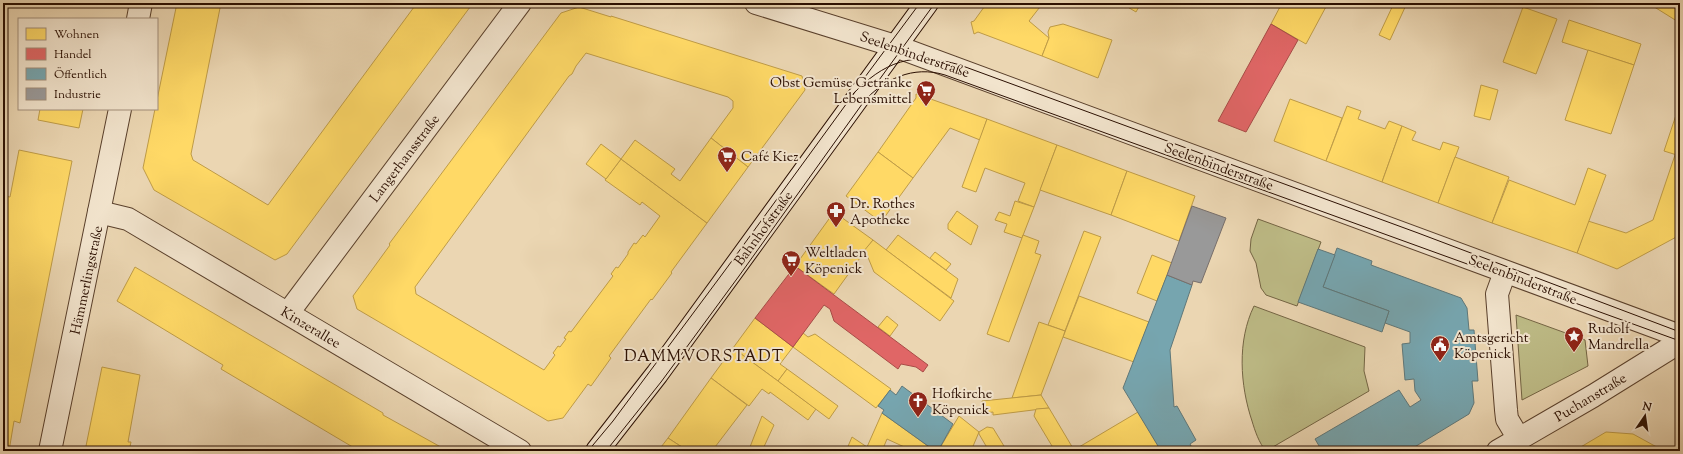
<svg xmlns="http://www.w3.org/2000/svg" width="1683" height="454" font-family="'Sorts Mill Goudy',serif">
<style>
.green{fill:#bebc87;stroke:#746544}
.homes{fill:#ffd966;stroke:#bf9c47}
.shops{fill:#e06666;stroke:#a94c47}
.public{fill:#76a5af;stroke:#5f787a}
.industry{fill:#999;stroke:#786f6b}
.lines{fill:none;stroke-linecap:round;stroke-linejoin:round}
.minor-casing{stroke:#5a402c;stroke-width:24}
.tertiary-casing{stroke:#5a402c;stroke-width:24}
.secondary-casing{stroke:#2a0e00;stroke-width:24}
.minor{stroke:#f2e4cd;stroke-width:22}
.tertiary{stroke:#f2e4cd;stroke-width:22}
.secondary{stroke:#f2e4cd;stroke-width:22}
.tram{stroke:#2a0e00;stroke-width:1}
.labels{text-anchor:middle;stroke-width:4;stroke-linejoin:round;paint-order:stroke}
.street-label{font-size:14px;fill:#2a0e00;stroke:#f2e4cd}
.poi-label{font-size:14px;fill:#2a0e00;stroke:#f2e4cd;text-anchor:start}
.quarter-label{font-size:16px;letter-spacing:1px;fill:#2a0e00;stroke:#f2e4cd}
</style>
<rect width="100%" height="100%" fill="#ebd6b2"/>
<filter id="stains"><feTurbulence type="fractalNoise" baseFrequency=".005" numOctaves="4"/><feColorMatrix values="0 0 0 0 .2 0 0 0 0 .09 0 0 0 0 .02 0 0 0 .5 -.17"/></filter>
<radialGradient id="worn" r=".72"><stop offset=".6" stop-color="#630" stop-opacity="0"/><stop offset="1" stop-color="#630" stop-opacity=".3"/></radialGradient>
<g class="green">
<polygon points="1258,219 1321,242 1297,306 1266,295 1261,288 1256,263 1250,251 1251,239"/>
<path d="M 1254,306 L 1365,347 L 1364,371 L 1369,391 L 1266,451 C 1259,443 1255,431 1252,421 C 1240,385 1237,341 1254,306 Z"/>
<polygon points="1516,315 1585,340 1588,366 1522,400"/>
</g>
<g class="homes">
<polygon points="177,3 221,3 191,154 193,160 268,205 417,3 473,3 287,254 275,260 154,190 143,168 155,109 157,109 157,100"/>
<polygon points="987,3 1043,3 1029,21 1049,38 1042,56 978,32 974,34 971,22 974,21"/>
<polygon points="1121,3 1141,3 1136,12"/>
<polygon points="1282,3 1328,3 1306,44 1271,24"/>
<polygon points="1394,3 1407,3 1390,40 1379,35"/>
<polygon points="1648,3 1680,3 1680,23"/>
<polygon points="579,7 611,17 611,16 802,76 805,90 748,167 711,138 733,108 733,101 728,97 586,53 576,66 572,74 569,76 415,287 416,294 544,370 555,355 553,353 558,346 560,347 566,339 564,338 569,331 571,332 613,276 611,274 616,267 618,268 628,254 628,252 634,243 636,244 643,235 645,237 660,216 642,202 640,205 605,180 621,159 707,223 671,272 672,273 652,300 651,299 609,356 611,358 591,386 588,384 563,418 548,421 357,309 353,296 390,245 389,244 561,13"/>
<polygon points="1523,7 1557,19 1536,74 1503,62"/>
<polygon points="1569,20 1641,44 1634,65 1562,42"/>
<polygon points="1063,24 1112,40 1098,78 1042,56 1049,38 1048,32 1050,27"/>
<polygon points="1588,50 1634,65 1611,134 1565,120"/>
<polygon points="1481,85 1498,90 1490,120 1474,116"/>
<polygon points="916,94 925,94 925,97 987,119 980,140 950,128 913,178 878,152 916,98"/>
<polygon points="1290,99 1342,118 1326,161 1274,141"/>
<polygon points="1680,103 1680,156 1664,151"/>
<polygon points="1347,106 1361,111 1358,119 1385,129 1389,121 1402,126 1382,182 1326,161"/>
<polygon points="40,109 83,109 79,128 38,120"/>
<polygon points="987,119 1057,145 1034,207 1018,201 1025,183 985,168 976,192 962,187"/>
<polygon points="1402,126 1416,132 1412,140 1440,150 1443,142 1459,147 1438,203 1382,182"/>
<polygon points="711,138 748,167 707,223 621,159 635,140 675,169 671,174 680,181"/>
<polygon points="601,144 621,159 606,179 586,164"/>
<polygon points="1057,145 1127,171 1111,215 1040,190"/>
<polygon points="19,150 72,161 20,423 14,421 9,451 3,451 3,203 4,196 10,197"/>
<polygon points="878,152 913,178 881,222 846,196"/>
<polygon points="1675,155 1680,156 1680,235 1617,269 1577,253 1588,221 1626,233 1653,220"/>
<polygon points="1455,157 1509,177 1492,223 1438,203"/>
<polygon points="1588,168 1606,175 1577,253 1492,223 1509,180 1575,205"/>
<polygon points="1127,171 1195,196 1179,241 1111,215"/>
<polygon points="1015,201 1034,207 1022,238 1004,232 1007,224 995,220 999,212 1010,216"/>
<polygon points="957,211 978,226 971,245 948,229 948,224"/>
<polygon points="834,212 873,240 834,294 795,266"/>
<polygon points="1084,231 1101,237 1065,331 1048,325"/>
<polygon points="898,235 958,279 951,298 886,250"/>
<polygon points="1023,235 1039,241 1035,253 1041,255 1009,342 987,334"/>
<polygon points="873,240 954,301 940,321 874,272 867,255 863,252"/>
<polygon points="935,252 951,264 946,270 930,258"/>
<polygon points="1152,255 1172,263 1157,301 1137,293"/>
<polygon points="135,267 383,413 383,415 448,451 356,451 356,449 221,369 223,365 117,301"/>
<polygon points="1079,296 1149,322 1134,362 1063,337"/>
<polygon points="887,316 898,325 890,336 878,327"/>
<polygon points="755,318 793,347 780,364 787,369 778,381 733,348"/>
<polygon points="1039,322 1065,331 1063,337 1041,395 1012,398"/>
<polygon points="803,333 808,337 815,334 891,389 876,408 793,347"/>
<polygon points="733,348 816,409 808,420 770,392 769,394 762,389 749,406 711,378"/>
<polygon points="102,367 140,375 128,442 131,442 129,451 85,451"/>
<polygon points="787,369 838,406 829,419 778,381"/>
<polygon points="711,378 747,405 712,451 688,451 668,438"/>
<polygon points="1041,395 1049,408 993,415 993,412 984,413 982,401"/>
<polygon points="1049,408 1074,450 1055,451 1034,416 1036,409"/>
<polygon points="1138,412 1161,450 1075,451 1074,450"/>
<polygon points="882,413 935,451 913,451 887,439 882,451 877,451 867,447"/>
<polygon points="762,416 774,425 762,451 760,451 750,447"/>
<polygon points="959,416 979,432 971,451 938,451"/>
<polygon points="987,427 993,428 1007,451 989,451 979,434 979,432"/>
<polygon points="1606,432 1633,434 1664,451 1574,451"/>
<polygon points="852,437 867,447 877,451 846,451"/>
<polygon points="668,438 688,451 658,451"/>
</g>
<g class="shops">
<polygon points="1271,24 1298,40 1246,132 1218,121"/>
<polygon points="795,266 928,365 923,372 916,367 901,364 898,369 834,321 830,309 824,305 793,347 755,318"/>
</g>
<g class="public">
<polygon points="1337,248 1372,261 1371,265 1461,298 1467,308 1469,330 1474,330 1478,381 1472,381 1474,403 1469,414 1408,451 1322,451 1315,439 1399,390 1410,407 1421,400 1415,391 1414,379 1405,380 1402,344 1410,343 1410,332 1385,323 1389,311 1323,287"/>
<polygon points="1318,249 1335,255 1323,287 1389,311 1382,332 1298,302"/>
<polygon points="1167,275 1192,285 1170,350 1174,407 1177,406 1196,440 1190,444 1194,451 1161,451 1123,388"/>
<polygon points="902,386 953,424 938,451 935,451 882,413 884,410 878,406 890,390 896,395"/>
</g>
<polygon class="industry" points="1192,206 1226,218 1201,283 1193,281 1192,285 1167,275"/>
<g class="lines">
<defs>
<g id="minor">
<polyline points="756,3 895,46"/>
<polyline points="138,19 141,3"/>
<polyline points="99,212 128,219 520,451"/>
<polyline points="1505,272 1497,294 1506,410 1507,419 1519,439"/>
<polyline points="288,313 520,3"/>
<polyline points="50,451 120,109"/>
<polyline points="1498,451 1593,396 1680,342"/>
</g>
<polyline id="tertiary" points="895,46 1680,336"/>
<polyline id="secondary" points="597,451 657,374 927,3"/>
</defs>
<use href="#minor" class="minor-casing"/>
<use href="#tertiary" class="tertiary-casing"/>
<use href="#secondary" class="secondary-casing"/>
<use href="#minor" class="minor"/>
<use href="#tertiary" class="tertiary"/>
<use href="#secondary" class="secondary"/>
<g class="tram">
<polyline points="865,77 920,3"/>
<polyline points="874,87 935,3"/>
<path d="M 851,96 C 884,61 913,51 960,65 L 1418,233 L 1680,332"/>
<path d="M 862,103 C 884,79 913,65 945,75 L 1680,341"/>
<polyline points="588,451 613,421 726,269 855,92"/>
<polyline points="606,451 661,382 739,276 865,100"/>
</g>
</g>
<defs>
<symbol id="supermarket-pin" viewBox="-11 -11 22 30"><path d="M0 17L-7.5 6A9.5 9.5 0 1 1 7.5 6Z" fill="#8f2418" stroke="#f2e4cd"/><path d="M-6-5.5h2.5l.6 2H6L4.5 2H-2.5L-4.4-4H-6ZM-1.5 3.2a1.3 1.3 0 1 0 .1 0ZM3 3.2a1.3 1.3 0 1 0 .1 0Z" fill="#fff"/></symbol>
<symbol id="pharmacy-pin" viewBox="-11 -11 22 30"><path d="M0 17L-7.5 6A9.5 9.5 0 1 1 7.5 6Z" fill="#8f2418" stroke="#f2e4cd"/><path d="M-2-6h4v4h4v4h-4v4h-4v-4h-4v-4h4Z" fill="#fff"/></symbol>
<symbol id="sight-pin" viewBox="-11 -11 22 30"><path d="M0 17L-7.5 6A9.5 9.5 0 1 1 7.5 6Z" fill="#8f2418" stroke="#f2e4cd"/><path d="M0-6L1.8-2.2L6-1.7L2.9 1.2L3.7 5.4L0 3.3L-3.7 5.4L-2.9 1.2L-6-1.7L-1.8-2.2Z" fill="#fff"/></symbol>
<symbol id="civic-pin" viewBox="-11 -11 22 30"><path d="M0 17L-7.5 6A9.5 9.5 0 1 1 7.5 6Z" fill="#8f2418" stroke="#f2e4cd"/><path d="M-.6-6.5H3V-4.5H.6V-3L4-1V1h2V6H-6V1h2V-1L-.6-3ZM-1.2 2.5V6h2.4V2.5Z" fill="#fff"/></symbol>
<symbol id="church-pin" viewBox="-11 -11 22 30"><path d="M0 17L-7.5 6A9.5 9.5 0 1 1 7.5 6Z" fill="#8f2418" stroke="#f2e4cd"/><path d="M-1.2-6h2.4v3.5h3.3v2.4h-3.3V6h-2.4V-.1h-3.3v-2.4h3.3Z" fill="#fff"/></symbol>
</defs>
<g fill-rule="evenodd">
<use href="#supermarket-pin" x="915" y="79" width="22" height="30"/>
<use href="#supermarket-pin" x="716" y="145" width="22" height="30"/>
<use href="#pharmacy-pin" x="825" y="200" width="22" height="30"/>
<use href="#supermarket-pin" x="780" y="249" width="22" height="30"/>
<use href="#sight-pin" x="1563" y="325" width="22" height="30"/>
<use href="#civic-pin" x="1429" y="334" width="22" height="30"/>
<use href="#church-pin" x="907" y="390" width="22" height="30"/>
</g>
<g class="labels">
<g class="street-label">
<text transform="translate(915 54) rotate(19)" y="5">Seelenbinderstraße</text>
<text transform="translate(404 158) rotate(-53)" y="5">Langerhansstraße</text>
<text transform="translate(1219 166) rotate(20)" y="5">Seelenbinderstraße</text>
<text transform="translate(763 228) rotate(-54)" y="5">Bahnhofstraße</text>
<text transform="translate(1523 279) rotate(21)" y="5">Seelenbinderstraße</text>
<text transform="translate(86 280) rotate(-78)" y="5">Hämmerlingstraße</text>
<text transform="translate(311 327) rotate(31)" y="5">Kinzerallee</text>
<text transform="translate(1590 397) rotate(-31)" y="5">Puchanstraße</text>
</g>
<g class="poi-label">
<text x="912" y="87" text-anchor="end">Obst Gemüse Getränke<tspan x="912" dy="16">Lebensmittel</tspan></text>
<text x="741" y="161">Café Kiez</text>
<text x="850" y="208">Dr. Rothes<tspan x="850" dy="16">Apotheke</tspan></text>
<text x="805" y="257">Weltladen<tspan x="805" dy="16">Köpenick</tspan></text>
<text x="1588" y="333">Rudolf<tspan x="1588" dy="16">Mandrella</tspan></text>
<text x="1454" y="342">Amtsgericht<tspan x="1454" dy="16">Köpenick</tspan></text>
<text x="932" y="398">Hofkirche<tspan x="932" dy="16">Köpenick</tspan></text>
</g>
<g class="quarter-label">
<text x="704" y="361">DAMMVORSTADT</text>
</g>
</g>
<rect width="1683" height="454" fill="none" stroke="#ebd6b2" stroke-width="16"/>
<rect x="4" y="4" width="1675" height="446" fill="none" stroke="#2a0e00" stroke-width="2"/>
<rect x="8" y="8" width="1667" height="438" fill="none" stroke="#2a0e00"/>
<rect x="18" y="18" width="140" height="92" fill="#f2e4cd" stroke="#a28e7b"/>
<rect x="26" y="28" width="20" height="12" fill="#ffd966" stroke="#a28e7b"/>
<text x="54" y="38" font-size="12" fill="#2a0e00">Wohnen</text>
<rect x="26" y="48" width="20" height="12" fill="#e06666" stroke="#a28e7b"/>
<text x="54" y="58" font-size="12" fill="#2a0e00">Handel</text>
<rect x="26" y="68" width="20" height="12" fill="#76a5af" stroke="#a28e7b"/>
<text x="54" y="78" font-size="12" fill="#2a0e00">Öffentlich</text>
<rect x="26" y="88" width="20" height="12" fill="#999999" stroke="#a28e7b"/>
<text x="54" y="98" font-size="12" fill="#2a0e00">Industrie</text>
<g transform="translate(1645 416) rotate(13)" stroke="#f2e4cd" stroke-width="3" paint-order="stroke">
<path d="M0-3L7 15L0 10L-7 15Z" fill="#2a0e00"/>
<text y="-6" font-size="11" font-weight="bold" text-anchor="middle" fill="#2a0e00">N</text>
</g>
<rect width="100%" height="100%" filter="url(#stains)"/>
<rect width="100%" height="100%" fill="url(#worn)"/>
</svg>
